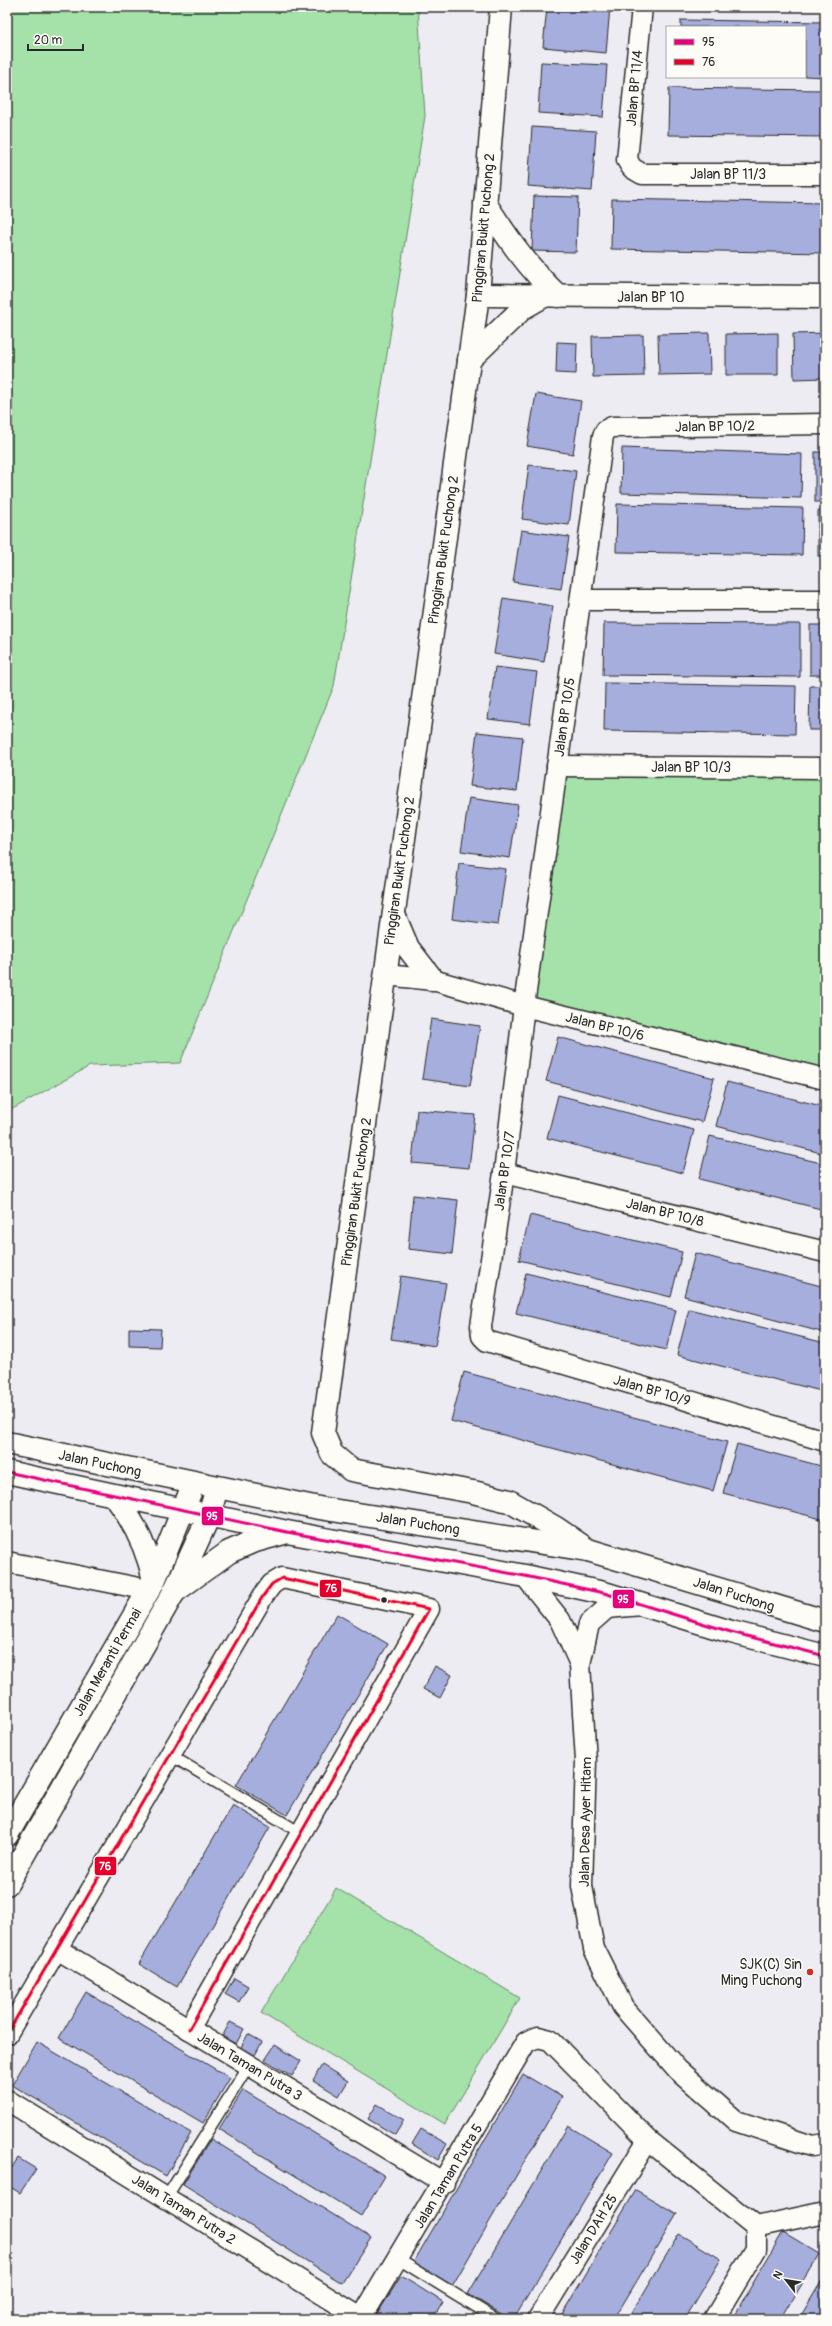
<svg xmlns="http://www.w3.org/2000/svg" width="832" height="2326" font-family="Pangolin,sans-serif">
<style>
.green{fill:#a4e2a9;stroke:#68866a}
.building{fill:#a6aede;stroke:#2b2b2b}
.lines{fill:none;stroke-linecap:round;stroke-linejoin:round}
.service-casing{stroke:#2b2b2b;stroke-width:13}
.minor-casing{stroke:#2b2b2b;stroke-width:23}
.tertiary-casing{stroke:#2b2b2b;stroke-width:25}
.primary-casing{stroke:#2b2b2b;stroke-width:25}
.service{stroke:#fdfcf7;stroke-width:10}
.minor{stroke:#fdfcf7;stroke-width:20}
.tertiary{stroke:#fdfcf7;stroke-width:22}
.primary{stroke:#fdfcf7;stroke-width:22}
.bus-1-casing{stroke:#fdfcf7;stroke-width:6}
.bus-2-casing{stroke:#fdfcf7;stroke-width:6}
.bus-1{stroke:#e5007d;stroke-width:3}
.bus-2{stroke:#e4002b;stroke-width:3}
.bus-dot{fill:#2b2b2b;stroke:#fdfcf7;stroke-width:1.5}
.poi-dot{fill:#c8321e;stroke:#fdfcf7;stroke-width:1.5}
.labels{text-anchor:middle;stroke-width:3;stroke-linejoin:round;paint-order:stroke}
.street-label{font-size:14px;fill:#2b2b2b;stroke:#fdfcf7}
.poi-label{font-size:14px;fill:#2b2b2b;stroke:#fdfcf7;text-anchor:end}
.line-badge{stroke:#fdfcf7;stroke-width:1.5}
.badge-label{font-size:11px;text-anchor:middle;font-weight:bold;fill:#fff}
</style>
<rect width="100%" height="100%" fill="#ececf2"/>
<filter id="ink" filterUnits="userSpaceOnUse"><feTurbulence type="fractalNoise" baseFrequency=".025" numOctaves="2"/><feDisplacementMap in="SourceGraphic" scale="8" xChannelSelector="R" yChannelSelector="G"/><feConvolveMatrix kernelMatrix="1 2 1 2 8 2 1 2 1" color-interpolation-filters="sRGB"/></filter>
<g filter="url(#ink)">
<g class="green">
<polygon points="7,7 418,7 425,116 334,686 180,1063 90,1066 7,1112"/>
<polygon points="557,766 825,768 825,1078 524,1006"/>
<polygon points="336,1888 520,1998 445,2124 261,2013"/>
</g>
<g class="building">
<polygon points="547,7 610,7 606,53 543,47"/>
<polygon points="681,20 825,22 825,77 805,76 805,27 681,27"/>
<polygon points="541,62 607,65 603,117 538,113"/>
<polygon points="669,88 825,90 825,137 668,135"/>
<polygon points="532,127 596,131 592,191 528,186"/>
<polygon points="534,196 578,197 576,252 532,251"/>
<polygon points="612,199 825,203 825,253 611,249"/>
<polygon points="709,333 710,374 659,375 658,334"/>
<polygon points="778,333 778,375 726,375 726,334"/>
<polygon points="825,333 825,378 794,379 793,334"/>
<polygon points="643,335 644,376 593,377 592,336"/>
<polygon points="557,342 577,343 576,374 556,373"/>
<polygon points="536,394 581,401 573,454 527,446"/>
<polygon points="622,448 802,454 801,498 621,493"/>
<rect x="815" y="452" width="10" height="50"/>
<polygon points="529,465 576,471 569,525 522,519"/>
<polygon points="617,504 803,508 802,555 616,552"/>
<rect x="818" y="511" width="7" height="45"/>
<polygon points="521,530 569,537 561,589 513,582"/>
<polygon points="503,598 553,606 544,662 494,654"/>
<polygon points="604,623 800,624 800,677 603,675"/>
<rect x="810" y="625" width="15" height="50"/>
<polygon points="495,667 537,672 530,724 488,719"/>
<polygon points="605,683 796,686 795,734 604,731"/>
<polygon points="810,686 825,686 825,730 809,730"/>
<polygon points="477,732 523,737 517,791 470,786"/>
<polygon points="469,798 518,805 510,858 461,851"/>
<polygon points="459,863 506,869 498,925 452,919"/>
<polygon points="431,1019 480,1026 470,1086 422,1079"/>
<polygon points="558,1037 714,1078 702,1122 546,1081"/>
<polygon points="727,1082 825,1107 825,1154 716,1126"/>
<polygon points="558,1095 694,1130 683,1173 547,1138"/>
<polygon points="417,1110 475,1115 469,1168 412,1163"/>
<polygon points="710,1136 825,1164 825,1210 699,1179"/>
<polygon points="413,1195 458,1200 452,1254 408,1249"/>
<polygon points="530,1215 682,1252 671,1297 519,1260"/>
<polygon points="695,1253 825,1287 825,1333 684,1296"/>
<polygon points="526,1273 676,1310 666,1350 516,1313"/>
<polygon points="401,1276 446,1283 435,1346 391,1339"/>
<polygon points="689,1309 825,1343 825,1392 677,1355"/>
<polygon points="129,1328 161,1329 160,1347 129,1346"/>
<polygon points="464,1372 727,1442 713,1491 451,1421"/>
<polygon points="737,1444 825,1467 825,1520 723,1493"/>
<polygon points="337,1614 388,1644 287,1815 236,1785"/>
<polygon points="435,1666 452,1675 440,1698 423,1689"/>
<polygon points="233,1805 270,1827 177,1987 139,1964"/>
<polygon points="234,1978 248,1986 239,2002 225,1994"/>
<polygon points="86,1992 230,2078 203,2123 59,2038"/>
<polygon points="230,2022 244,2029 236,2044 222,2037"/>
<polygon points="248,2034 262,2042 254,2057 240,2049"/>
<polygon points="37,2042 191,2133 166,2176 12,2085"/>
<polygon points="275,2045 301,2061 292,2076 265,2060"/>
<polygon points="322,2065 348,2081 339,2096 313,2080"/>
<polygon points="523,2074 562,2097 451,2288 412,2265"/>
<polygon points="243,2090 385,2176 361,2216 219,2129"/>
<polygon points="377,2104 404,2120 395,2135 368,2119"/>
<polygon points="568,2126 613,2153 514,2319 510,2319 468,2294"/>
<polygon points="421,2129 447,2144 438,2160 412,2144"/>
<polygon points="211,2139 371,2238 342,2283 183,2184"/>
<polygon points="18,2158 36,2169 20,2193 7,2185 7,2175"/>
<polygon points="636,2190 677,2214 614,2319 559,2319"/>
<polygon points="783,2232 820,2254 781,2319 732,2319"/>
<polygon points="679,2234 721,2259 685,2319 628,2319"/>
<polygon points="825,2275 825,2319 799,2319"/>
<polygon points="401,2276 443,2302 433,2319 374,2319"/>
<polygon points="458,2313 468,2319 454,2319"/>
</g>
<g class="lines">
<defs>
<g id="service">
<polyline points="170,1755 301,1833"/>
<polyline points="166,2198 249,2065"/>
<polyline points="398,2259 496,2319"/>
</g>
<g id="minor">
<polyline points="642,7 627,160 632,168 642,174 825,174"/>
<polyline points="825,424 612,427 606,430 603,436 524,1006 504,1173 481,1326 482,1336 487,1341 825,1441"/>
<polyline points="581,600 825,600"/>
<polyline points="557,766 825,768"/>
<polyline points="386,975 433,980 524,1006 825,1079"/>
<polyline points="504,1173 825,1252"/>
<polyline points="7,1562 149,1590"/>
<polyline points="525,1576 560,1620 580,1664 589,1624 607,1608 641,1605"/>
<polyline points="580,1664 586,1761 582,1886 594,1949 623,2007 678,2070 736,2121 812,2146 825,2144"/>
<polyline points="57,1949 444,2183"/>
<polyline points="7,2034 263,1596 272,1584 282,1578 429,1609 189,2029"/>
<polyline points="7,2100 361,2318"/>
<polyline points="361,2319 526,2042 538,2037 550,2040 648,2140 756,2227 825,2212"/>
<polyline points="538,2319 648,2140"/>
<polyline points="714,2319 756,2249 756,2227"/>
</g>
<g id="tertiary">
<polyline points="501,7 478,295 323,1433 332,1454 351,1470 473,1492 509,1501 556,1528 588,1550"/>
<path d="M 485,203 C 509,240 526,265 558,296"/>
<polyline points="478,295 825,297"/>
<polyline points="469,360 523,308 544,296"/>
<polyline points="394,915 408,948 433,980"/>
<polyline points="7,1835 154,1581 194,1483"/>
<polyline points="7,1884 174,1592 209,1516 217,1487"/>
</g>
<g id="primary">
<polyline points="7,1443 319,1508 588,1550 825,1621"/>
<polyline points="7,1472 287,1532 525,1576 604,1593 731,1632 825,1656"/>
<path d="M 115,1496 C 134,1522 148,1549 154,1581"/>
<polyline points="174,1592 229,1552 252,1542 284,1533"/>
</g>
</defs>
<use href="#service" class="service-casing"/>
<use href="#minor" class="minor-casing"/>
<use href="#tertiary" class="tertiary-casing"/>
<use href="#primary" class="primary-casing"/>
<use href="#service" class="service"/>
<use href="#minor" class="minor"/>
<use href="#tertiary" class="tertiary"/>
<use href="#primary" class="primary"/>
<defs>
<polyline id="bus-1" points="7,1472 287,1532 525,1576 604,1593 731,1632 825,1656"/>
<polyline id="bus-2" points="7,2034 263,1596 272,1584 282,1578 429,1609 189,2029"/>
</defs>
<use href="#bus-1" class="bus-1-casing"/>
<use href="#bus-2" class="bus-2-casing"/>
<use href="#bus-1" class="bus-1"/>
<use href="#bus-2" class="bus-2"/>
</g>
</g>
<circle class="bus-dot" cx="384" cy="1600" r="3.5"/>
<circle class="poi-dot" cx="810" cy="1972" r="4"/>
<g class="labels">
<g class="street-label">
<text transform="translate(634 88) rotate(-85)" y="5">Jalan BP 11/4</text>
<text x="728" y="179">Jalan BP 11/3</text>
<text transform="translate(483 228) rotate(-85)" y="5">Pinggiran Bukit Puchong 2</text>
<text x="651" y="302">Jalan BP 10</text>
<text transform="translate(715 426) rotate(-1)" y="5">Jalan BP 10/2</text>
<text transform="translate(443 550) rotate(-82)" y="5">Pinggiran Bukit Puchong 2</text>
<text transform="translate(564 717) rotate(-82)" y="5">Jalan BP 10/5</text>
<text x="691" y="772">Jalan BP 10/3</text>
<text transform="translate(399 871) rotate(-82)" y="5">Pinggiran Bukit Puchong 2</text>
<text transform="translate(605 1026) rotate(14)" y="5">Jalan BP 10/6</text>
<text transform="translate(504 1171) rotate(-82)" y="5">Jalan BP 10/7</text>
<text transform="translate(356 1192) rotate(-82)" y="5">Pinggiran Bukit Puchong 2</text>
<text transform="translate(665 1212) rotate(14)" y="5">Jalan BP 10/8</text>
<text transform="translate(652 1390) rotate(16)" y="5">Jalan BP 10/9</text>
<text transform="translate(100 1463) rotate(12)" y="5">Jalan Puchong</text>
<text transform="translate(418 1523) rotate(9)" y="5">Jalan Puchong</text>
<text transform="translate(734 1594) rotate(18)" y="5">Jalan Puchong</text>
<text transform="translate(107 1662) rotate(-60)" y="5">Jalan Meranti Permai</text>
<text transform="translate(585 1822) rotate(-89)" y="5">Jalan Desa Ayer Hitam</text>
<text transform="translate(250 2066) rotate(31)" y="5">Jalan Taman Putra 3</text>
<text transform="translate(448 2176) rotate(-59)" y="5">Jalan Taman Putra 5</text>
<text transform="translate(184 2209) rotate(32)" y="5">Jalan Taman Putra 2</text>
<text transform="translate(593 2229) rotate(-59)" y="5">Jalan DAH 25</text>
</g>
<g class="poi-label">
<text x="802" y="1969">SJK(C) Sin<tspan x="802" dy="16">Ming Puchong</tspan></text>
</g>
</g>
<g class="line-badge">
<rect x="201" y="1506" width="23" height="20" rx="4" fill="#e5007d"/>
<rect x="319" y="1579" width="23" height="19" rx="4" fill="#e4002b"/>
<rect x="612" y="1589" width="23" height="20" rx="4" fill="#e5007d"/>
<rect x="94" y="1856" width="23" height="20" rx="4" fill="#e4002b"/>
</g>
<g class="badge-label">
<text x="212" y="1520">95</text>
<text x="331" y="1592">76</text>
<text x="623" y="1603">95</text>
<text x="105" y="1870">76</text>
</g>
<rect width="832" height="2326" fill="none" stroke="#fdfcf7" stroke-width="24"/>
<rect x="12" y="12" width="808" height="2302" fill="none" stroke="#2b2b2b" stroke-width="1.5" filter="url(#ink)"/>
<rect x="666" y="26" width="140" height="52" fill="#fdfcf7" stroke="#a9a8a5"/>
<rect x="674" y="39" width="20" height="6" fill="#e5007d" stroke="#a9a8a5"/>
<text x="702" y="46" font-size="12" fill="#2b2b2b">95</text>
<rect x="674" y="59" width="20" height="6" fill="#e4002b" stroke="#a9a8a5"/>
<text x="702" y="66" font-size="12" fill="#2b2b2b">76</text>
<g transform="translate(786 2280) rotate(301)" stroke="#fdfcf7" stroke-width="3" paint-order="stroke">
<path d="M0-3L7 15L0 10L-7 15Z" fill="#2b2b2b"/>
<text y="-6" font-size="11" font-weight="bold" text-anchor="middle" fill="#2b2b2b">N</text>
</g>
<path d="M28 44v6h55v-6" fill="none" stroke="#2b2b2b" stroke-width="2"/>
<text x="34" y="44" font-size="12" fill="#2b2b2b" stroke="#fdfcf7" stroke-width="3" paint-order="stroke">20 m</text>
</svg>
